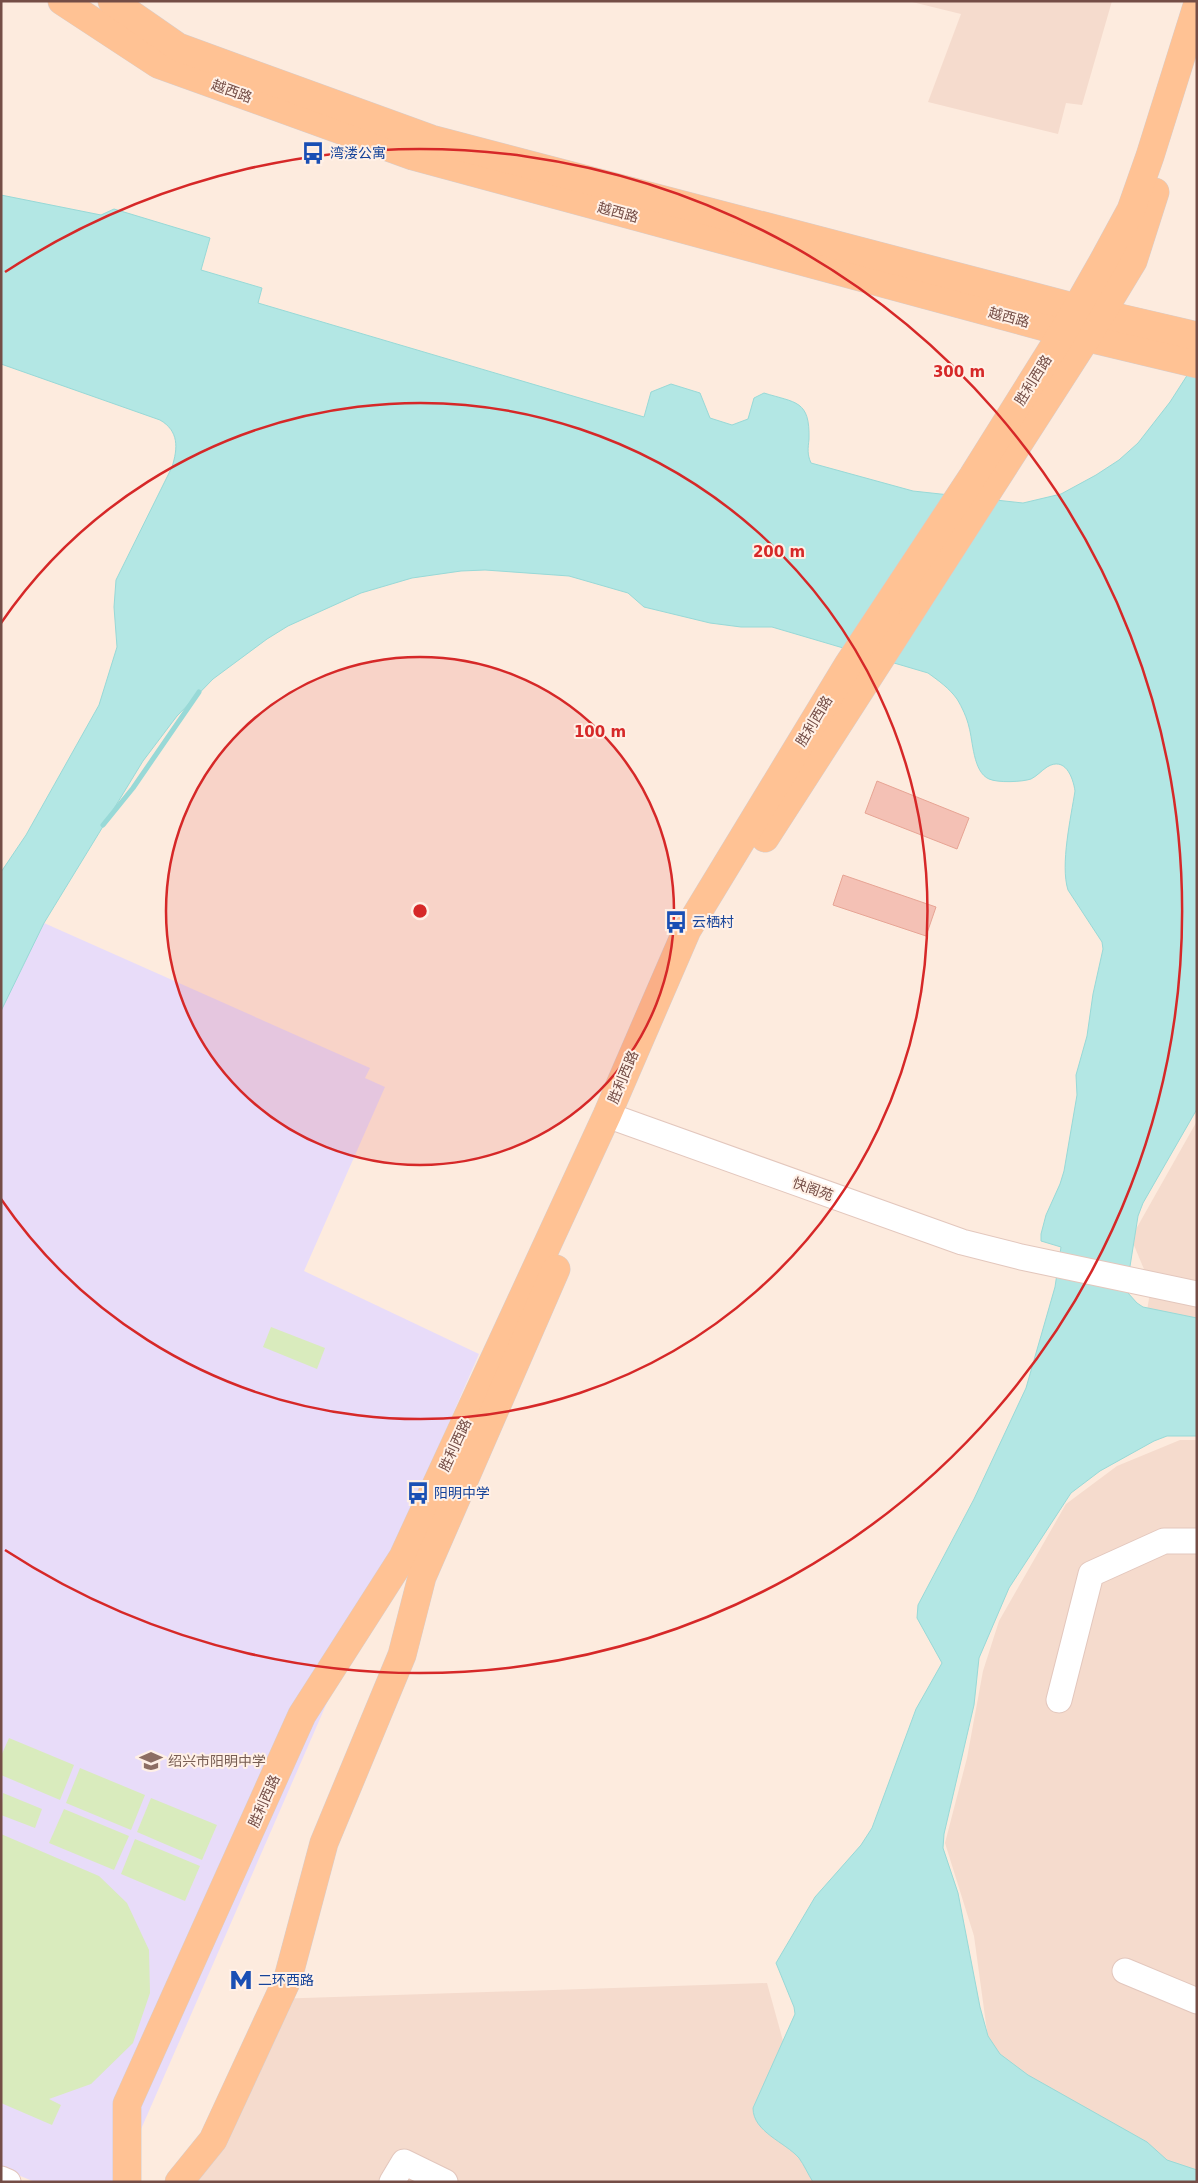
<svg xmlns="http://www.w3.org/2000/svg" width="1198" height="2183" font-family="'DejaVu Sans','Noto Sans SC',sans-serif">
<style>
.residential{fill:#f5dbcd}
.education{fill:#e8dcf9}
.green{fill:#d9ebbd}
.water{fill:#b3e7e4;stroke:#98d9d7}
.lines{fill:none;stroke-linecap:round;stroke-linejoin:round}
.stream{stroke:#98d9d7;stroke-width:5}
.building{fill:#f4c1b5;stroke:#e7a494}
.minor-casing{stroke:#e3c7bd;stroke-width:27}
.major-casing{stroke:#d8cdcb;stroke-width:29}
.minor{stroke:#fff;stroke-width:25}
.major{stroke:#ffc294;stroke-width:28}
.ring{fill:none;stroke:#d62828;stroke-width:2.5}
.labels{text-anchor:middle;stroke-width:4;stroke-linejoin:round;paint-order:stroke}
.street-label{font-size:14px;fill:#744d46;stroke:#fff0e6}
.transit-label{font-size:14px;fill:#164399;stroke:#fff0e6;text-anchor:start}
.education-label{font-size:14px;fill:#785e54;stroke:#fff0e6;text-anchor:start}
.centre{fill:#d62828;stroke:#fff0e6;stroke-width:2.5}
.ring-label{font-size:15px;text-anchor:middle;font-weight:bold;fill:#d62828;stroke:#fff0e6;stroke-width:4;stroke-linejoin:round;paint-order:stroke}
</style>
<rect width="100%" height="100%" fill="#fdebde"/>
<g class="residential">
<polygon points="908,1 1112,1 1082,105 1066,103 1058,134 928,102 961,14"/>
<polygon points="1197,1121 1197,1331 1146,1317 1151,1286 1131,1238"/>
<polygon points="1180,1440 1197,1440 1197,2175 1160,2165 990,2053 974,1936 945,1843 967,1758 983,1671 999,1621 1066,1504 1117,1466"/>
<polygon points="767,1983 822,2182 198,2182 273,1999"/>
</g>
<polygon class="education" points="44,923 370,1068 365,1078 385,1087 304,1271 479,1354 118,2182 35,2182 1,2168 1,1011"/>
<g class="green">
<polygon points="271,1327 325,1348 317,1369 263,1347"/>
<polygon points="9,1738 74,1765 60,1800 1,1775 1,1756"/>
<polygon points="80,1768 145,1795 131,1830 66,1803"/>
<polygon points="3,1793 42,1809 35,1828 1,1815"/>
<polygon points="151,1798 217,1825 202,1860 137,1832"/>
<polygon points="64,1809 129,1836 114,1870 49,1843"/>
<polygon points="1,1834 99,1876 127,1903 149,1950 150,1993 133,2043 91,2084 49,2099 61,2105 52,2125 1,2103"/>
<polygon points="135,1839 200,1866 185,1901 121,1874"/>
</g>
<path class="water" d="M 1,195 L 101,215 L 114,209 L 210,238 L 201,270 L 262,288 L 258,303 L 644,417 L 651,392 L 671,384 L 700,393 L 710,418 L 732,425 L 748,419 L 754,398 L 764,393 C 796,403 810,400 809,439 C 808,449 807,454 811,463 L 913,491 L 1023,503 L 1061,494 L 1096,475 L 1119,460 L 1138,443 L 1170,402 L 1197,360 L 1197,1109 L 1143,1203 L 1138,1216 L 1128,1279 L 1128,1293 L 1137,1303 L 1143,1307 L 1197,1318 L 1197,1436 L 1167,1436 L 1154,1441 L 1100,1471 L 1071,1493 L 1009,1588 L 979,1658 L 974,1705 L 944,1834 L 943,1848 L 958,1893 L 980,2007 L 988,2036 L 1000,2054 L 1028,2075 L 1147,2142 L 1167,2160 L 1197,2170 L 1197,2182 L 813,2182 C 808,2174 804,2165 799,2158 C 785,2142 753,2132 753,2108 L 795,2014 L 794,2007 L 776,1963 L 815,1897 L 861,1845 L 872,1828 L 916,1709 L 942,1663 L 917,1618 L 918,1605 L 974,1499 L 1026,1388 L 1055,1287 L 1061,1247 L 1041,1241 L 1041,1234 L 1046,1215 L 1060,1184 L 1064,1171 L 1077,1095 L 1076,1075 L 1087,1036 L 1093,994 L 1103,949 L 1102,942 L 1068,890 C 1060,865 1071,817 1075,791 C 1073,777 1065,756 1047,767 C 1041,771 1037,776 1031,779 C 1022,782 998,783 989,779 C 973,772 973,741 969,727 C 967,718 962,707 957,699 C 949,688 939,681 928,673 L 772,627 L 741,627 L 710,623 L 644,607 L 628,593 L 569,576 L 485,570 L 461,571 L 412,578 L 361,593 L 288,626 L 267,639 L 213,679 L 177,716 L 143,761 L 44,923 L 1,1011 L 1,872 L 26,835 L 99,705 L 117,647 L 114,607 L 116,580 L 172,467 C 178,448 179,431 160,420 L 1,364 Z"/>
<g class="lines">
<polyline class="stream" points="103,825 133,788 199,692"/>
</g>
<g class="building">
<polygon points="877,781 969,818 957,849 865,813"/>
<polygon points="843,875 936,907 926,936 833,905"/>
</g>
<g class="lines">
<defs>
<g id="minor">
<polyline points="607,1115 962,1242 1021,1257 1197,1294"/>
<polyline points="1059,1700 1091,1574 1164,1541 1197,1541"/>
<polyline points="1125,1971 1197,2001"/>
<polyline points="1,2179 8,2182"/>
<polyline points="392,2182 404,2162 445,2182"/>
</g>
<g id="major">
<polyline points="62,1 158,64 413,156 1063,332 1197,364"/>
<polyline points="112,1 178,47 431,139 1077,308 1197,336"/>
<polyline points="765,838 1087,337 1133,261 1155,192"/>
<polyline points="127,2182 127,2104 302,1715 403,1557 607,1115 687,930 848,665 973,476 1063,332 1105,258 1131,210 1150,156 1197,6"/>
<polyline points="179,2182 213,2140 288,1978 324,1843 402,1655 422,1577 556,1269"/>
</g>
</defs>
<use href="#minor" class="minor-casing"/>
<use href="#major" class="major-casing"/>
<use href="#minor" class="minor"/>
<use href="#major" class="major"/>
</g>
<circle cx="420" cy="911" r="254" fill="#d62828" fill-opacity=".12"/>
<g class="ring">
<circle cx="420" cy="911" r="254"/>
<path d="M1 623A508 508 0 1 1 1 1199"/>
<path d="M5 272A762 762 0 1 1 5 1550"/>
</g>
<defs>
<symbol id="bus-bare" viewBox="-9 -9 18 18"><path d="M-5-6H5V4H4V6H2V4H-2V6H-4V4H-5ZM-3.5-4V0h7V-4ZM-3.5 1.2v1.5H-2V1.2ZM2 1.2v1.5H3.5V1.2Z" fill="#1a4fb4" stroke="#fff0e6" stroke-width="2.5" paint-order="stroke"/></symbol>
<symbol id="school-bare" viewBox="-9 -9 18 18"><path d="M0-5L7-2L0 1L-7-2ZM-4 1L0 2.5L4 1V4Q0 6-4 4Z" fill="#8d6e63" stroke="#fff0e6" stroke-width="2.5" paint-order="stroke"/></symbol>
<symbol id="metro-bare" viewBox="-9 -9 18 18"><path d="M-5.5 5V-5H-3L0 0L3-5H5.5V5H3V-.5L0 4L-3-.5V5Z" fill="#1a4fb4" stroke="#fff0e6" stroke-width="2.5" paint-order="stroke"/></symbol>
</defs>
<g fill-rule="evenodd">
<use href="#bus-bare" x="297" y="137" width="32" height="32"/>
<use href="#bus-bare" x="660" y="906" width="32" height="32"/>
<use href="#bus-bare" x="402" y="1477" width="32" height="32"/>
<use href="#school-bare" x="135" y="1745" width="32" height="32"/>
<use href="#metro-bare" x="225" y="1964" width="32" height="32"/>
</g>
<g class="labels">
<g class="street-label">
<text transform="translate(232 91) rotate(20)" y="5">越西路</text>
<text transform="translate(618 212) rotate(15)" y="5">越西路</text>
<text transform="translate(1009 317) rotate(15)" y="5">越西路</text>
<text transform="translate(1033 380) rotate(-58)" y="5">胜利西路</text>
<text transform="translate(814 721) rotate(-59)" y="5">胜利西路</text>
<text transform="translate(623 1077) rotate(-67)" y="5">胜利西路</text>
<text transform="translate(813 1189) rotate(20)" y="5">快阁苑</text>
<text transform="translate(455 1445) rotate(-65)" y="5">胜利西路</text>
<text transform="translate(264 1801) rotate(-66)" y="5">胜利西路</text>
</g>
<g class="transit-label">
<text x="330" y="158">湾溇公寓</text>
<text x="692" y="927">云栖村</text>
<text x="434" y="1498">阳明中学</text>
<text x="258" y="1985">二环西路</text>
</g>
<g class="education-label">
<text x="168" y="1766">绍兴市阳明中学</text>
</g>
</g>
<circle cx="420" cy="911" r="8" class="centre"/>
<g class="ring-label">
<text x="959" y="377">300 m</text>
<text x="779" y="557">200 m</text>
<text x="600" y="737">100 m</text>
</g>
<rect width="1198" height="2183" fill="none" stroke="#744d46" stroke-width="5"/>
</svg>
